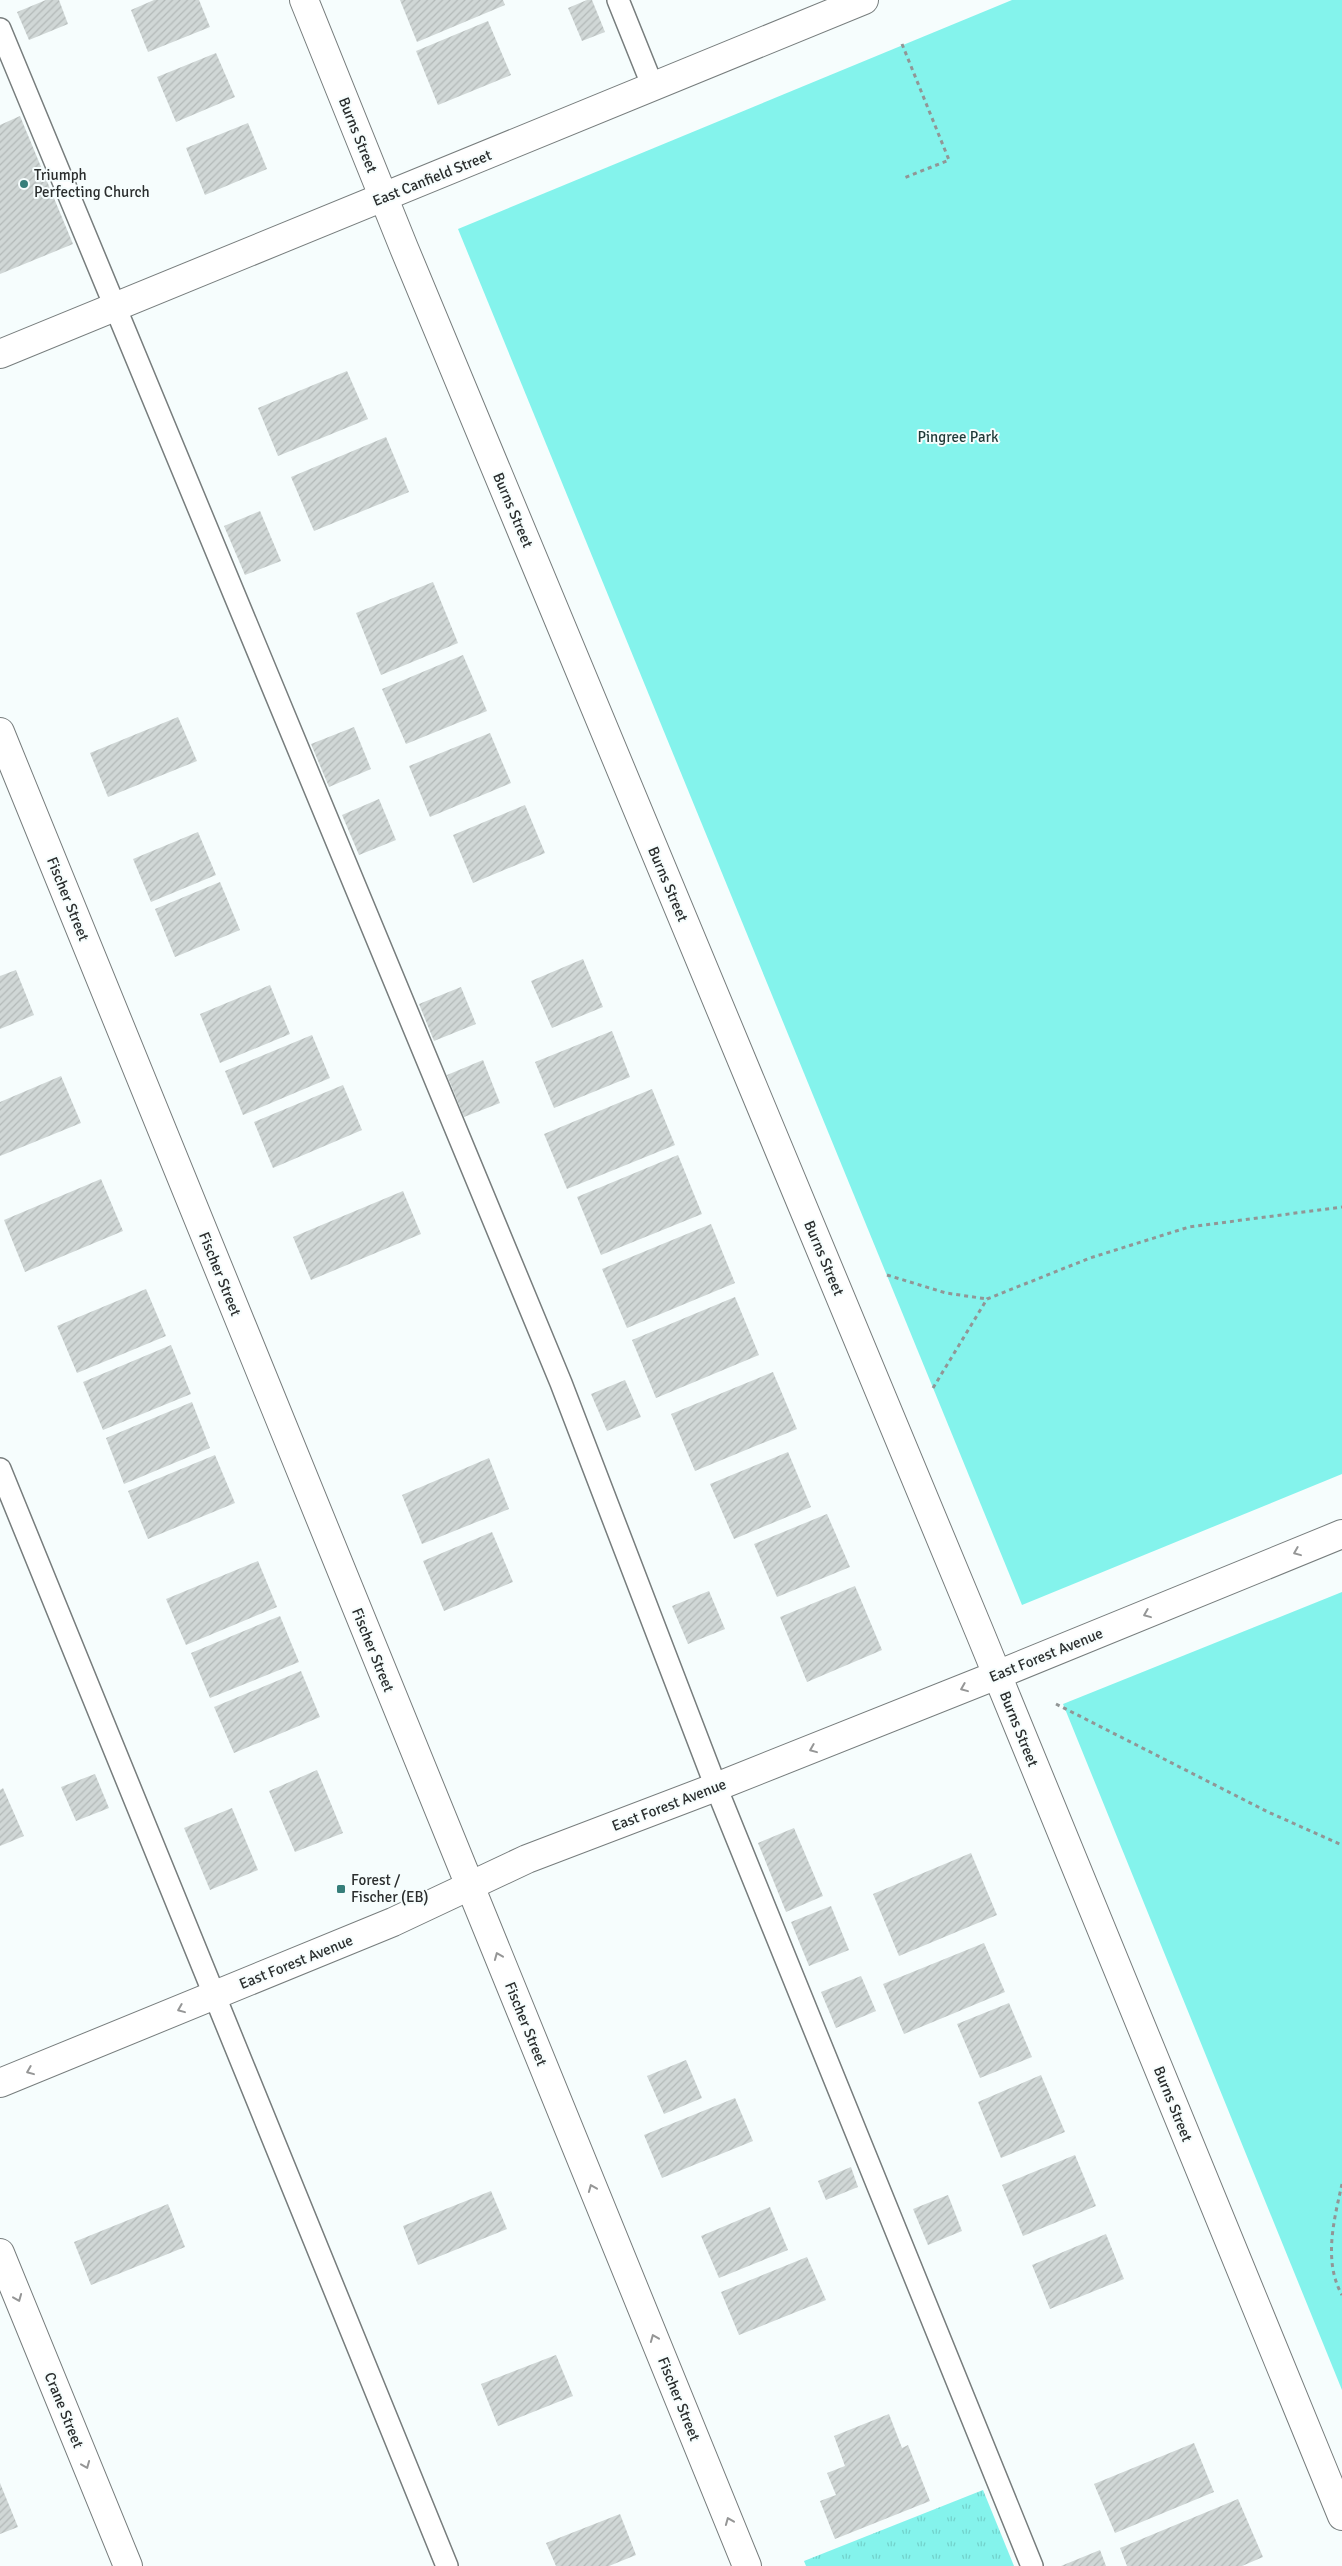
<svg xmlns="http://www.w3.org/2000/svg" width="1342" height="2566" font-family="Signika,sans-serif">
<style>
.grass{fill:url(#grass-tufts)}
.park{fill:#84f3ec}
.building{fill:url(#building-hatch)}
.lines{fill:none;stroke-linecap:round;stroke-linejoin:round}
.service-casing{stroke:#777d7d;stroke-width:24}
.minor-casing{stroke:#777d7d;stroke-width:30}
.secondary-casing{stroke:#777d7d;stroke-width:30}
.path{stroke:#919696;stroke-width:3;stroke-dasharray:4 4;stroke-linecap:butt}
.service{stroke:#fff;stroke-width:21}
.minor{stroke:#fff;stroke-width:28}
.secondary{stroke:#fff;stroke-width:28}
.oneway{stroke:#959696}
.poi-dot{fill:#367e7a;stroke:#f6fdfd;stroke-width:2}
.labels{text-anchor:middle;stroke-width:4;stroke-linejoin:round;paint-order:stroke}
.street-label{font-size:15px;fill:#2b2e2e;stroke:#f6fdfd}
.poi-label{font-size:15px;fill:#2b2e2e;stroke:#f6fdfd;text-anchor:start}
.park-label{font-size:15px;fill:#1f3937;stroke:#f6fdfd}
</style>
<defs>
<pattern id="grass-tufts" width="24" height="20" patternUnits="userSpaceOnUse" patternTransform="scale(1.25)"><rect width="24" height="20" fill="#84f3ec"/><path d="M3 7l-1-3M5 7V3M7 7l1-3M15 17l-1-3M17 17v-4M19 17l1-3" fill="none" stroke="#72d1cb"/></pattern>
<pattern id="building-hatch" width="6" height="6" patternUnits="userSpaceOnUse" patternTransform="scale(1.25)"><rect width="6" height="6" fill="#d0d7d6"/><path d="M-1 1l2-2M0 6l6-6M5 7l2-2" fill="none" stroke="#b3b9b8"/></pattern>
</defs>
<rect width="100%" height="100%" fill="#f6fdfd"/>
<polygon class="grass" points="983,2490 1014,2566 806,2566 804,2561"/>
<g class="park">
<polygon points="1012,0 1342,0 1342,1474 1022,1605 458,229"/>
<polygon points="1342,1592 1342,2390 1063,1704"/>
</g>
<g class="building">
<polygon points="46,0 59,0 68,24 29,40 17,12"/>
<polygon points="154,0 199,0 210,27 148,52 131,10"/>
<polygon points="400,0 503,0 505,5 417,42"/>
<polygon points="587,0 592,0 605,32 582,41 568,8"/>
<polygon points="488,21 511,75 438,105 416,51"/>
<polygon points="216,53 235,97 176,122 157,77"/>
<polygon points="20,116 73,244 0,274 0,125"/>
<polygon points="248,123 267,169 205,195 186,148"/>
<polygon points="347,371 368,419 278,456 258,408"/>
<polygon points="386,437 409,492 314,531 291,477"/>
<polygon points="260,511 281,561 245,575 224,526"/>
<polygon points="433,582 458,643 381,675 356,613"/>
<polygon points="463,655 487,711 406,744 382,689"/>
<polygon points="178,717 197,761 108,797 90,753"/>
<polygon points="354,727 371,769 329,787 311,744"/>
<polygon points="490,733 511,783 430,817 409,766"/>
<polygon points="379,799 396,840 359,855 342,815"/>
<polygon points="525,805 545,853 473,883 453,835"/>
<polygon points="198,832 216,875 151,902 133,859"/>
<polygon points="220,882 240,930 175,957 155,909"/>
<polygon points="583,959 603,1007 552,1028 531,981"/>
<polygon points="16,970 34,1015 0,1029 0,976"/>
<polygon points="270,985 290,1034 220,1063 200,1014"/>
<polygon points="461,987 476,1024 434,1041 419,1004"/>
<polygon points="612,1031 630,1077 554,1108 535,1062"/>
<polygon points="312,1035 330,1078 243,1115 225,1071"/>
<polygon points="483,1060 500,1103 464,1117 447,1075"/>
<polygon points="61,1076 81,1123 0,1156 0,1102"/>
<polygon points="343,1085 362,1130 273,1168 254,1122"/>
<polygon points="652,1089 675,1145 567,1189 544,1134"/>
<polygon points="678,1155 702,1214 601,1255 577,1197"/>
<polygon points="101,1179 123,1231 25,1272 4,1220"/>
<polygon points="403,1191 421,1234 311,1280 293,1237"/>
<polygon points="711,1224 735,1283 627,1328 602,1269"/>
<polygon points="146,1289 166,1336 77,1373 57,1326"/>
<polygon points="735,1297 759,1355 656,1398 632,1340"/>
<polygon points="171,1345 191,1394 103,1430 83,1382"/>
<polygon points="773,1372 797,1429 695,1471 671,1414"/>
<polygon points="625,1380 641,1417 607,1431 591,1394"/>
<polygon points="192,1402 210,1448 124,1484 106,1438"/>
<polygon points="788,1452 811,1507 734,1539 710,1484"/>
<polygon points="215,1455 235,1503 148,1539 128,1491"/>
<polygon points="489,1458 509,1509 422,1544 402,1495"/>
<polygon points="827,1514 850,1567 777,1597 754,1544"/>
<polygon points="492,1532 513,1582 444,1611 423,1561"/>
<polygon points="258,1561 277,1607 186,1645 166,1599"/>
<polygon points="855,1586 882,1650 807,1682 780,1617"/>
<polygon points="709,1591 725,1629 688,1644 672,1606"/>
<polygon points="280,1616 299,1662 210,1698 191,1653"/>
<polygon points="301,1671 320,1717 234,1753 214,1707"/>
<polygon points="317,1770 343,1833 295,1852 269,1791"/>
<polygon points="95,1774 109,1808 76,1821 61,1787"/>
<polygon points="3,1788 24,1836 0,1846 0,1790"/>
<polygon points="232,1808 258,1870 210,1890 184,1828"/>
<polygon points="794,1828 823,1896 786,1912 758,1843"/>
<polygon points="971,1853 997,1915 899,1956 873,1894"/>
<polygon points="831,1906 849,1950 809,1966 791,1922"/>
<polygon points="984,1943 1005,1992 904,2034 883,1984"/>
<polygon points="861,1976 876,2011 836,2028 821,1992"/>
<polygon points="1009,2003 1032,2057 980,2078 957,2024"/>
<polygon points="686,2060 702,2098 664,2114 647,2076"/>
<polygon points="1041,2075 1065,2132 1001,2158 978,2102"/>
<polygon points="735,2098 753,2141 662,2178 644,2135"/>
<polygon points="1075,2155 1096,2206 1023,2236 1002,2185"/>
<polygon points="851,2167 858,2187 826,2200 818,2181"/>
<polygon points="491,2191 507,2229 418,2265 403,2226"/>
<polygon points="948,2195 962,2231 928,2245 913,2209"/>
<polygon points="168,2204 185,2247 91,2285 74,2242"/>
<polygon points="770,2207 788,2250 719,2278 701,2236"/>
<polygon points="1106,2234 1124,2279 1050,2309 1032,2265"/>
<polygon points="807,2257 826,2300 739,2335 721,2292"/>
<polygon points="556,2355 573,2396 498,2426 481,2384"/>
<polygon points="889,2414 902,2448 908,2445 930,2501 835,2539 820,2501 836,2495 827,2473 845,2466 834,2436"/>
<polygon points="1194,2443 1214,2492 1115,2533 1094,2484"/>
<polygon points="0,2483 18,2527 0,2534"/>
<polygon points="1238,2499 1263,2557 1242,2566 1127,2566 1120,2548"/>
<polygon points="620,2514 636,2555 609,2566 556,2566 546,2543"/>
<polygon points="1100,2550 1106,2566 1061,2566"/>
</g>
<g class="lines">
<defs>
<g id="service">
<polyline points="618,0 653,87"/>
<polyline points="0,29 561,1383 716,1787 1032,2566"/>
<polyline points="0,1469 447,2566"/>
</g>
<g id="minor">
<polyline points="304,0 404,248 980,1633 1342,2516"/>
<polyline points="0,354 864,0"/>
<polyline points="0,732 747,2566"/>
<polyline points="0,2253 128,2566"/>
</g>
<polyline id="secondary" points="0,2083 393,1922 527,1859 716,1787 997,1675 1342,1534"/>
</defs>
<use href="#service" class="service-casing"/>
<use href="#minor" class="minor-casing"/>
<use href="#secondary" class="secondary-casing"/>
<g class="path">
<polyline points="902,44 949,160 904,178"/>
<polyline points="887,1275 946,1293 987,1299"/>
<polyline points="933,1388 987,1299 1090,1258 1189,1227 1342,1207"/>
<polyline points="1056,1704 1268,1812 1342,1845"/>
<path d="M 1342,2184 C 1334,2220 1323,2261 1342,2295"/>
</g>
<use href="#service" class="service"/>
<use href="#minor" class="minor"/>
<use href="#secondary" class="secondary"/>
</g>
<defs><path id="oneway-chevron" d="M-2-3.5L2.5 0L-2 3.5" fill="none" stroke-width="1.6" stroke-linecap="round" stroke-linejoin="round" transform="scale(1.25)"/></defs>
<g class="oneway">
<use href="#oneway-chevron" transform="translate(1297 1552) rotate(158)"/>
<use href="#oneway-chevron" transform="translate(1147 1614) rotate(158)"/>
<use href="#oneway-chevron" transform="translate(964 1688) rotate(158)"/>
<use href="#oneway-chevron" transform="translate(813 1749) rotate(158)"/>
<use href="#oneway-chevron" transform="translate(498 1956) rotate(-112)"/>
<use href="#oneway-chevron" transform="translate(181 2009) rotate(158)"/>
<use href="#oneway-chevron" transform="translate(30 2071) rotate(158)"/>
<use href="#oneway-chevron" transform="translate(592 2188) rotate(-112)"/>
<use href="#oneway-chevron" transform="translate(18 2298) rotate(68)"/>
<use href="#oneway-chevron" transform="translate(654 2338) rotate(-112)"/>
<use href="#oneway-chevron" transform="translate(86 2465) rotate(68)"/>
<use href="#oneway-chevron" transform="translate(729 2521) rotate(-112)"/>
</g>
<g class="poi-dot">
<circle cx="24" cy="184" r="5"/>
<rect x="336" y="1884" width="10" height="10" rx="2.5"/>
</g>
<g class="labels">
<g class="street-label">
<text transform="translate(358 135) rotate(68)" y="5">Burns Street</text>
<text transform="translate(432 178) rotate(-22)" y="5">East Canfield Street</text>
<text transform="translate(513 510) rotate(67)" y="5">Burns Street</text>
<text transform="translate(668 884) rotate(67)" y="5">Burns Street</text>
<text transform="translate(68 899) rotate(68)" y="5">Fischer Street</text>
<text transform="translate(824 1258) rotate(67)" y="5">Burns Street</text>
<text transform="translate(220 1274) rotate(68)" y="5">Fischer Street</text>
<text transform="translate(373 1650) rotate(68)" y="5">Fischer Street</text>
<text transform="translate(1046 1655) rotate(-22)" y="5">East Forest Avenue</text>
<text transform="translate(1019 1729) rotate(68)" y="5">Burns Street</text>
<text transform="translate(669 1805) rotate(-21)" y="5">East Forest Avenue</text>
<text transform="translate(296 1962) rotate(-22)" y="5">East Forest Avenue</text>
<text transform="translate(526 2024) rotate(68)" y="5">Fischer Street</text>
<text transform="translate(1173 2104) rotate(68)" y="5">Burns Street</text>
<text transform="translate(679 2399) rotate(68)" y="5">Fischer Street</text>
<text transform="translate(64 2410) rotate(68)" y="5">Crane Street</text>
</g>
<g class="poi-label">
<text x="34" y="180">Triumph<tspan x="34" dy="17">Perfecting Church</tspan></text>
<text x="351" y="1885">Forest /<tspan x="351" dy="17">Fischer (EB)</tspan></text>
</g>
<g class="park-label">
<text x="958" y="442">Pingree Park</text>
</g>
</g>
</svg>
